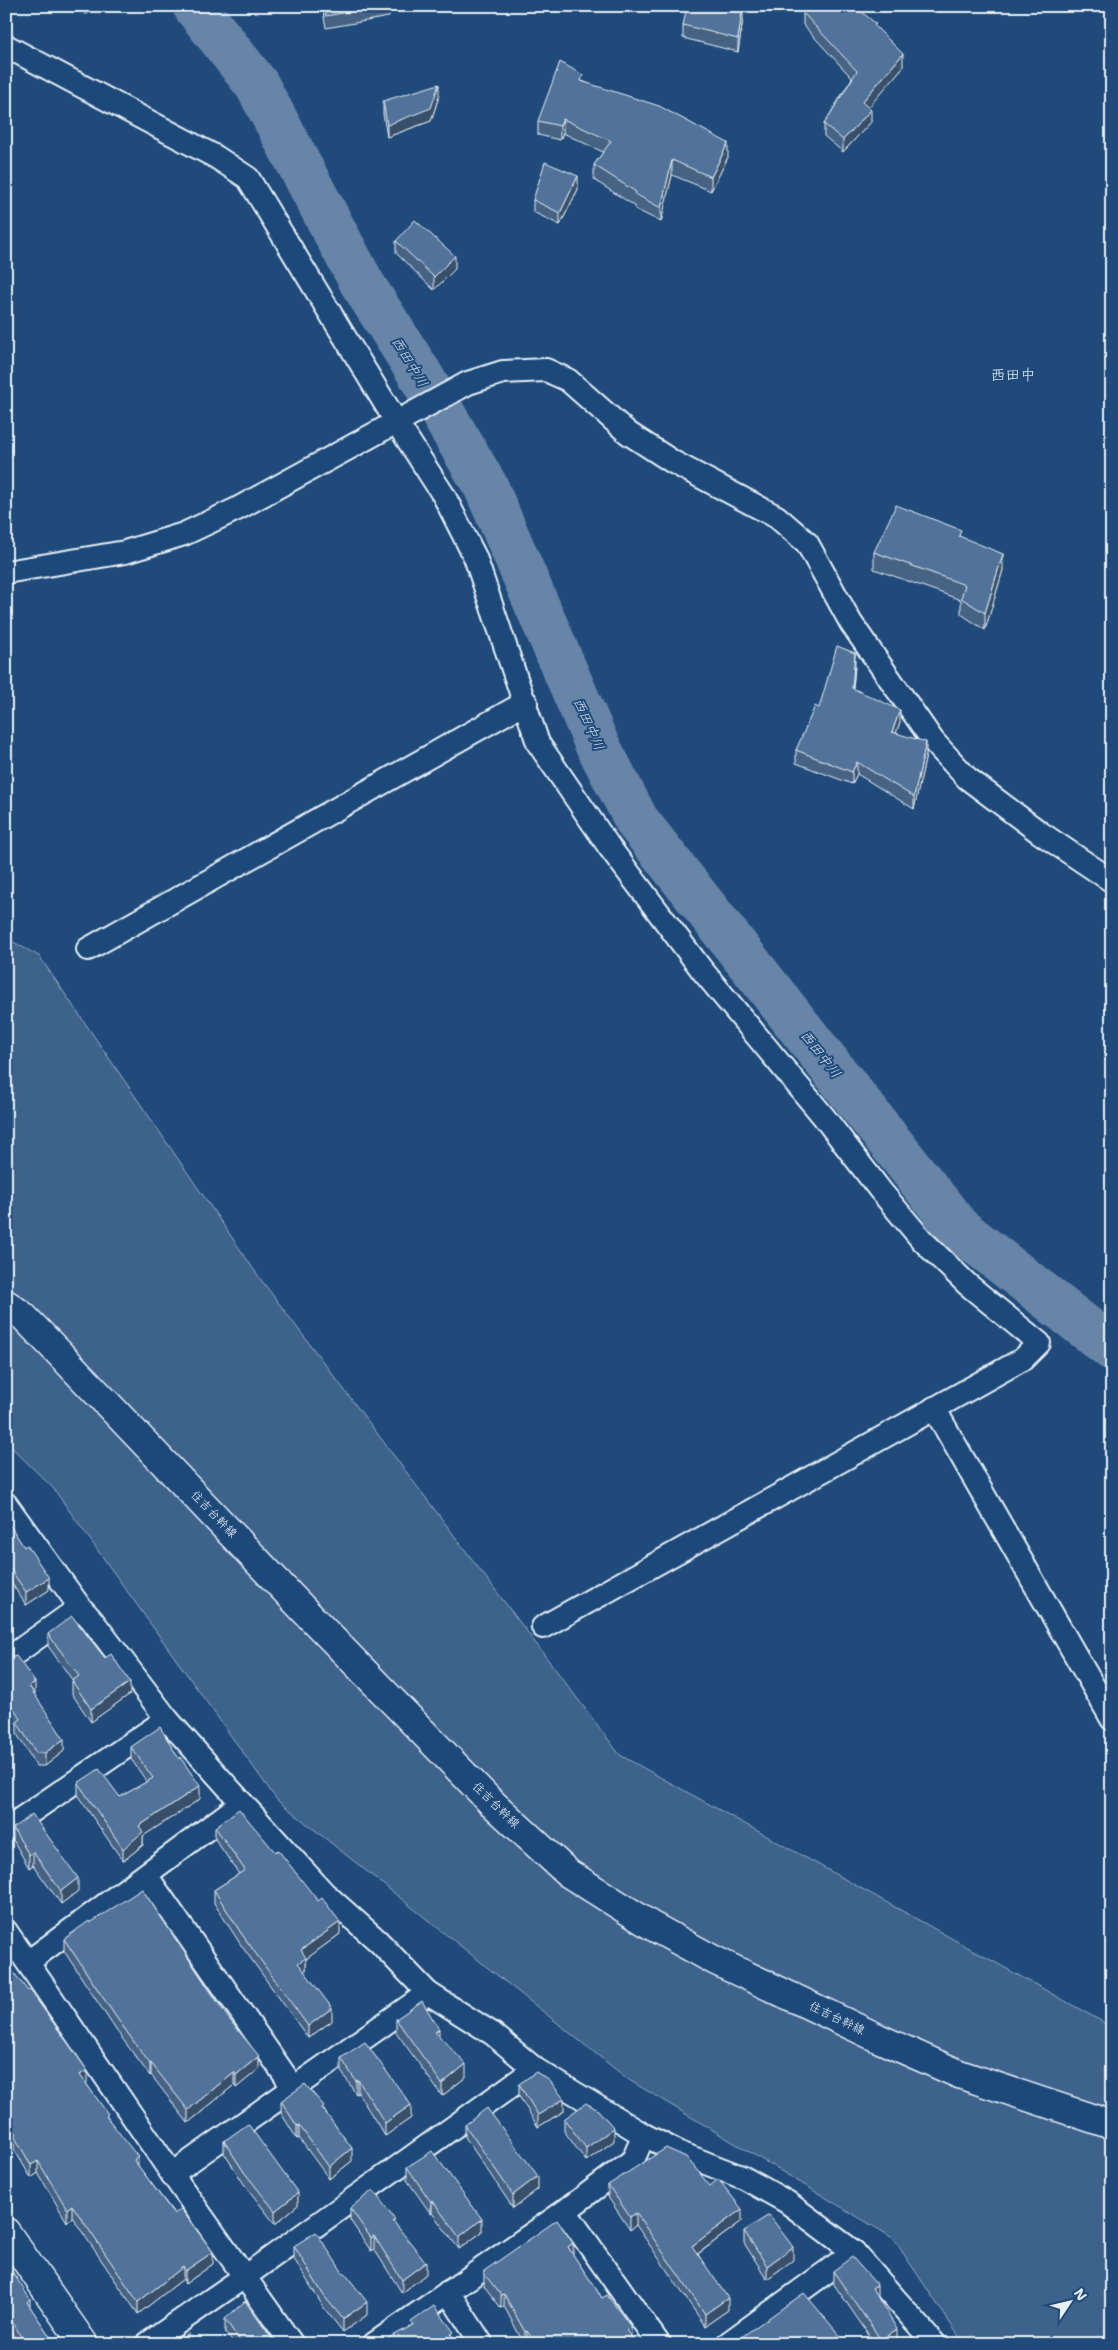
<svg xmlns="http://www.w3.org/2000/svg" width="1118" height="2350" font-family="'Shantell Sans','Klee One',sans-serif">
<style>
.green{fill:#3c628c;stroke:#92aac2}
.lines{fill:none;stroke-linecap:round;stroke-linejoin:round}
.river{stroke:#6685a7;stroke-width:45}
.street-casing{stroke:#e8f1f8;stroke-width:26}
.secondary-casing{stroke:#e8f1f8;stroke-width:31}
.street{stroke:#1f4a7a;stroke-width:22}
.secondary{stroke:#1f4a7a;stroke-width:28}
.wall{fill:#466384;stroke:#e8f1f8}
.shaded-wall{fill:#39506b;stroke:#e8f1f8}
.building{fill:#517399;stroke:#e8f1f8}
.labels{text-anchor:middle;stroke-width:4;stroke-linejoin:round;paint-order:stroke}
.street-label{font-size:12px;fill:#e8f1f8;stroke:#1f4a7a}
.water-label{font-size:14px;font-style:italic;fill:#d4e1ec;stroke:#1f4a7a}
.quarter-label{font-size:15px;fill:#e8f1f8;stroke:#1f4a7a}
</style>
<rect width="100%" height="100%" fill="#1f4a7a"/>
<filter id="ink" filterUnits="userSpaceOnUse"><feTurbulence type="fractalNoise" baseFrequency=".02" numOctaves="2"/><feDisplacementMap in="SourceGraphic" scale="10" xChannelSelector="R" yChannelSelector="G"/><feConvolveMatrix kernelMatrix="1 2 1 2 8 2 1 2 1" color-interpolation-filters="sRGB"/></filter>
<g filter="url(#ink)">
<polygon class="green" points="6,938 39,956 259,1277 620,1755 1112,2027 1112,2344 964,2344 893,2238 629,2080 277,1800 53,1488 6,1442"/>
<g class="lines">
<polyline class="river" points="195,6 257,85 362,283 418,371 486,487 596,742 637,821 958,1228 1112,1348"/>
<defs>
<g id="street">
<polyline points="6,46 216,157 248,178 397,423 444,496 475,557 538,743 610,848 702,970 824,1117 880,1190 922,1240 967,1284 1039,1343 1023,1359 543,1627"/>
<polyline points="6,572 125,552 184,534 237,509 468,383 503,372 546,370 568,380 628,433 673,462 777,517 807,543 851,623 933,741 967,778 1039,832 1112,881"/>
<polyline points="88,949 526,702"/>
<polyline points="934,1408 1112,1719"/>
<polyline points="6,1504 80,1607 92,1620 167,1719 242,1803 324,1893 378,1941 428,1993 493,2034 535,2069 644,2135 680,2153 744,2178 787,2202 854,2252 935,2344"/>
<polyline points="6,1660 80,1607"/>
<polyline points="6,1829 167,1719"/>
<polyline points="146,1875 293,2087"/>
<polyline points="6,1931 172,2174 292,2344"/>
<polyline points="28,1962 242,1803"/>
<polyline points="172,2174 428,1993"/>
<polyline points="565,2211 659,2344"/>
<polyline points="448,2292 482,2344"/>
<polyline points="147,2344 244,2277 535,2069"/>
<polyline points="374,2344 565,2211 633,2160 644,2135"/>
<polyline points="727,2344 854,2252"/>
</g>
<g id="secondary">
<polyline points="6,1304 23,1316 61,1355 303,1609 490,1801 568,1873 652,1926 714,1960 878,2038 959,2074 1112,2125"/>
<polyline points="6,2232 84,2344"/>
</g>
</defs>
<use href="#street" class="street-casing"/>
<use href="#secondary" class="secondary-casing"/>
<use href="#street" class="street"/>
<use href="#secondary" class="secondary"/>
</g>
<g class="wall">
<polygon points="76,6 91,6 86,15"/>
<polygon points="322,6 389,6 389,17 326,28"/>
<polygon points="803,13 876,27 903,67 868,107 871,122 843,152 824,136 824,124 852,78 803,25"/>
<polygon points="743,19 738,52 683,38 683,25"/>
<polygon points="583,81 728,157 711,191 672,175 661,222 635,209 635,206 594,180 594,165 603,152 563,133 560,140 538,135 538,121"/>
<polygon points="439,96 431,121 387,137 383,114 383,101"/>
<polygon points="578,189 560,225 533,212 533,200"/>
<polygon points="396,241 455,269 434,290 396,253"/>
<polygon points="961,537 1003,570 985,630 961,614 961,600 874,569 874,552"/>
<polygon points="855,666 853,688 900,722 896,733 926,755 914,809 857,774 852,784 796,763 796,750 819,708"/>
<polygon points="6,1519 49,1590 26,1605 6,1575"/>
<polygon points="48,1634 130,1694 91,1722 72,1694 72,1681 73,1681 48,1646"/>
<polygon points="6,1659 34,1694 64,1751 45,1766 36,1766 17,1734 17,1725 6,1709"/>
<polygon points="131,1747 200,1799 143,1836 143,1845 123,1861 78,1796 78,1783 120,1797 147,1782 131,1759"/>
<polygon points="215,1827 340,1934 306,1959 306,1970 304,1972 332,2021 308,2038 241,1945 214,1903 214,1890 239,1874 215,1839"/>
<polygon points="13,1828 78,1891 61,1904 33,1865 29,1868 13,1840"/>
<polygon points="90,1923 259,2069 236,2088 234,2085 188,2123 151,2075 150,2076 116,2030 64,1951 64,1939"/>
<polygon points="6,1972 87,2083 86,2083 138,2166 213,2264 185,2284 183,2279 138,2314 72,2217 67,2222 38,2173 31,2178 14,2149 14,2142 6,2132"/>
<polygon points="396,2019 439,2036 466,2077 442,2096 396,2032"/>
<polygon points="341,2058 411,2118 385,2136 358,2093 356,2094 341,2071"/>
<polygon points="519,2084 564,2111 538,2127 519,2096"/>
<polygon points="281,2101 324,2110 352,2161 329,2179 299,2138 297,2139 281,2113"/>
<polygon points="564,2119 614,2141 586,2161 564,2131"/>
<polygon points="465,2125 538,2189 513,2208 465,2137"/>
<polygon points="224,2141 298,2205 275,2224 244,2184 224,2153"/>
<polygon points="407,2167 482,2232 459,2249 432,2213 431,2214 407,2180"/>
<polygon points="608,2185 710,2186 742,2221 698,2254 728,2310 705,2326 636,2225 630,2230 608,2197"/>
<polygon points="350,2208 395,2223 426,2274 402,2293 374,2249 371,2251 350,2220"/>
<polygon points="744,2231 793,2260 767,2279 744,2243"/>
<polygon points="294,2246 367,2315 343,2332 324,2308 294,2259"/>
<polygon points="573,2255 602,2298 636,2344 524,2344 504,2306 501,2308 484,2286 484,2271"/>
<polygon points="6,2262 30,2307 55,2344 19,2344 6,2325"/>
<polygon points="833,2271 877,2295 897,2341 893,2344 875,2344 833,2283"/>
<polygon points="225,2319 272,2344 234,2344 225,2332"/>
</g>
<g class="shaded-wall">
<polygon points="86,6 91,6 86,15"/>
<polygon points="743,6 743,19 738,52 738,39"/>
<polygon points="903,54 903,67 862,115 862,102"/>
<polygon points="439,84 439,96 431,121 387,137 387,125"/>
<polygon points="871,110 871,122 843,152 843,140"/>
<polygon points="563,119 563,133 560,140 560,126"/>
<polygon points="728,143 728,157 711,191 711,177"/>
<polygon points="672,160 672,175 661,222 661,208"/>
<polygon points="578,176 578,189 560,225 560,213"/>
<polygon points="455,256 455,269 434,290 434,277"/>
<polygon points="1003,554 1003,570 985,630 985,613"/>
<polygon points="855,653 855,666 852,700 852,688"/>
<polygon points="900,710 900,722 892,744 892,732"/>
<polygon points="926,742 926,755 914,809 914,797"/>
<polygon points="857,762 857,774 852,784 852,772"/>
<polygon points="49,1578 49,1590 26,1605 26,1592"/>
<polygon points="35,1682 35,1694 29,1686"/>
<polygon points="130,1682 130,1694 91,1722 91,1709"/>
<polygon points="64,1739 64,1751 45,1766 45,1753"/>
<polygon points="200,1786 200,1799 143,1836 143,1845 123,1861 123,1849 139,1826"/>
<polygon points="33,1852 33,1865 29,1868 29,1855"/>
<polygon points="78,1878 78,1891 61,1904 61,1891"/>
<polygon points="340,1922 340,1934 306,1959 306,1970 298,1976 298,1963 301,1950"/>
<polygon points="332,2008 332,2021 308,2038 308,2026"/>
<polygon points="439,2029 439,2041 435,2032"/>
<polygon points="259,2056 259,2069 236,2088 236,2075"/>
<polygon points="151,2063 151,2075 150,2076 150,2064"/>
<polygon points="466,2064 466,2077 442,2096 442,2084"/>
<polygon points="87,2070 87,2083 80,2087 80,2075"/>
<polygon points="234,2072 234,2085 188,2123 188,2110"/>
<polygon points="358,2080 358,2093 356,2094 356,2081"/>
<polygon points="564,2099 564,2111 538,2127 538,2115"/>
<polygon points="411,2105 411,2118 385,2136 385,2123"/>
<polygon points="299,2125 299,2138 297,2139 297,2126"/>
<polygon points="614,2128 614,2141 586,2161 586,2148"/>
<polygon points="352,2148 352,2161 329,2179 329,2167"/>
<polygon points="138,2157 138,2169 134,2160"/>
<polygon points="38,2161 38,2173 31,2178 31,2165"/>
<polygon points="538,2176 538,2189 513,2208 513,2195"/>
<polygon points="298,2193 298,2205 275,2224 275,2211"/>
<polygon points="432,2200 432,2213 431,2214 431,2202"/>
<polygon points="72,2205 72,2217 67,2222 67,2209"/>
<polygon points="742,2209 742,2221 692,2258 692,2246"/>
<polygon points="636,2213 636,2225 630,2230 630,2217"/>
<polygon points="482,2219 482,2232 459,2249 459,2237"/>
<polygon points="374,2236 374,2249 371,2251 371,2238"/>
<polygon points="573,2243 573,2255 568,2247"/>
<polygon points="793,2247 793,2260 767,2279 767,2266"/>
<polygon points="213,2252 213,2264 185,2284 185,2271"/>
<polygon points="426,2262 426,2274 402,2293 402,2280"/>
<polygon points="183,2267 183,2279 138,2314 138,2302"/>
<polygon points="877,2285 877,2298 872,2288"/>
<polygon points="504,2294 504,2306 501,2308 501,2295"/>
<polygon points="728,2298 728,2310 705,2326 705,2314"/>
<polygon points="30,2299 30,2312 27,2302"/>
<polygon points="367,2302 367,2315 343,2332 343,2319"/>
<polygon points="631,2327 631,2339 626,2330"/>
<polygon points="897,2329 897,2341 893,2344 881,2344 881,2340"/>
<polygon points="527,2331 527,2343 525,2344 525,2332"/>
</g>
<g class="building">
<polygon points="324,6 380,6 326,16"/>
<polygon points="687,6 743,6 738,39 683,25"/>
<polygon points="811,6 855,6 876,24 874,25 903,54 862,102 871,110 843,140 824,124 857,71 803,13"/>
<polygon points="560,62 583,75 581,81 659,106 728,143 711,177 672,160 661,208 635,194 636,192 594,165 611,141 563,119 560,126 538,121"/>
<polygon points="439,84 431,108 387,125 383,101"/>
<polygon points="545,162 578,176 560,213 533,200"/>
<polygon points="415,220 455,256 434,277 396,241"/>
<polygon points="896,505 961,530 959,536 1003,554 985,613 961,598 965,585 874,552"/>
<polygon points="837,646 855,653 852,688 900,710 892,732 926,742 914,797 857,762 852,772 796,750 815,706 819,708"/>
<polygon points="6,1519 24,1547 27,1545 49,1578 26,1592 6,1563"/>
<polygon points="72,1616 105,1658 111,1654 130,1682 91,1709 72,1681 79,1676 48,1634"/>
<polygon points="16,1656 35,1682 29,1686 64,1739 45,1753 36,1753 17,1722 21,1719 6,1697 6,1659"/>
<polygon points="160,1727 179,1759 180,1757 200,1786 139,1826 143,1832 123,1849 78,1783 99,1769 120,1797 153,1778 131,1747"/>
<polygon points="239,1809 275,1852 278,1850 318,1901 322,1898 340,1922 301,1950 306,1958 298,1963 332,2008 308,2026 241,1933 214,1890 245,1870 215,1827"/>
<polygon points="32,1814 78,1878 61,1891 33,1852 29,1855 13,1828"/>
<polygon points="142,1889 229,2019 259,2056 236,2075 234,2072 188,2110 151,2063 150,2064 116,2017 64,1939 89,1921 90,1923"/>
<polygon points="11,1969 28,1991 30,1990 87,2070 80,2075 108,2114 106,2116 138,2157 134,2160 174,2214 181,2209 213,2252 185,2271 183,2267 138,2302 72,2205 67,2209 38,2161 31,2165 14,2136 17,2134 6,2120 6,1972"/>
<polygon points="422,2001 439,2029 435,2032 466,2064 442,2084 396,2019"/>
<polygon points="365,2042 411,2105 385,2123 358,2080 356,2081 341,2058"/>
<polygon points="536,2072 550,2081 564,2099 538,2115 519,2084"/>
<polygon points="305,2084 324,2106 322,2108 352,2148 329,2167 299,2125 297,2126 281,2101"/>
<polygon points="586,2103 598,2110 614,2128 586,2148 564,2119"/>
<polygon points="487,2108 538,2176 513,2195 465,2125"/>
<polygon points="248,2124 298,2193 275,2211 244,2172 224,2141"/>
<polygon points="666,2148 686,2157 710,2186 718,2179 742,2209 692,2246 728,2298 705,2314 636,2213 630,2217 608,2185"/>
<polygon points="432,2151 482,2219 459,2237 432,2200 431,2202 407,2167"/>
<polygon points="373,2190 395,2220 393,2221 426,2262 402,2280 374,2236 371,2238 350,2208"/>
<polygon points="769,2215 793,2247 767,2266 744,2231"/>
<polygon points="557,2220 573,2243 568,2247 602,2298 607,2295 631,2327 626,2330 636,2344 536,2344 527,2331 525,2332 504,2294 501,2295 484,2274 484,2271"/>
<polygon points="316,2232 343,2273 344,2272 367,2302 343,2319 324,2296 294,2246"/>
<polygon points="852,2257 877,2285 872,2288 897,2329 881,2340 833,2271"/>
<polygon points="6,2262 30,2299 27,2302 55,2344 26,2344 6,2312"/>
<polygon points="804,2293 847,2344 733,2344 733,2343"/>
<polygon points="245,2301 272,2339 269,2341 271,2344 242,2344 225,2319"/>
<polygon points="434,2306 454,2332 451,2334 458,2344 378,2344 413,2325 411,2322"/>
<polygon points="189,2334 197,2344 173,2344"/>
</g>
</g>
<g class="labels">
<g class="street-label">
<text transform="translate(214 1514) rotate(46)" y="4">住吉台幹線</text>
<text transform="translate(496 1805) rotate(44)" y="4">住吉台幹線</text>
<text transform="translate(837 2018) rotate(26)" y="4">住吉台幹線</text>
</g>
<g class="water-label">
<text transform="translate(410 362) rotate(59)" y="5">西田中川</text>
<text transform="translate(589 724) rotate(66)" y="5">西田中川</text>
<text transform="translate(821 1054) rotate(52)" y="5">西田中川</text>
</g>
<g class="quarter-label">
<text x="1013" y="380">西田中</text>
</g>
</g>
<rect width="1118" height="2350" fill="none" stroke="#1f4a7a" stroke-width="25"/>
<rect x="12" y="12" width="1093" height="2325" fill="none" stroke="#e8f1f8" stroke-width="2" filter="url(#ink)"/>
<g transform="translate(1070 2302) rotate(55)" stroke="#1f4a7a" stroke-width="4" paint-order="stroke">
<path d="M0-4L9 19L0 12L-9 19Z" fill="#e8f1f8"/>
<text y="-8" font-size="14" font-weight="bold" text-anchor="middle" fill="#e8f1f8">N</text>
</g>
</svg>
